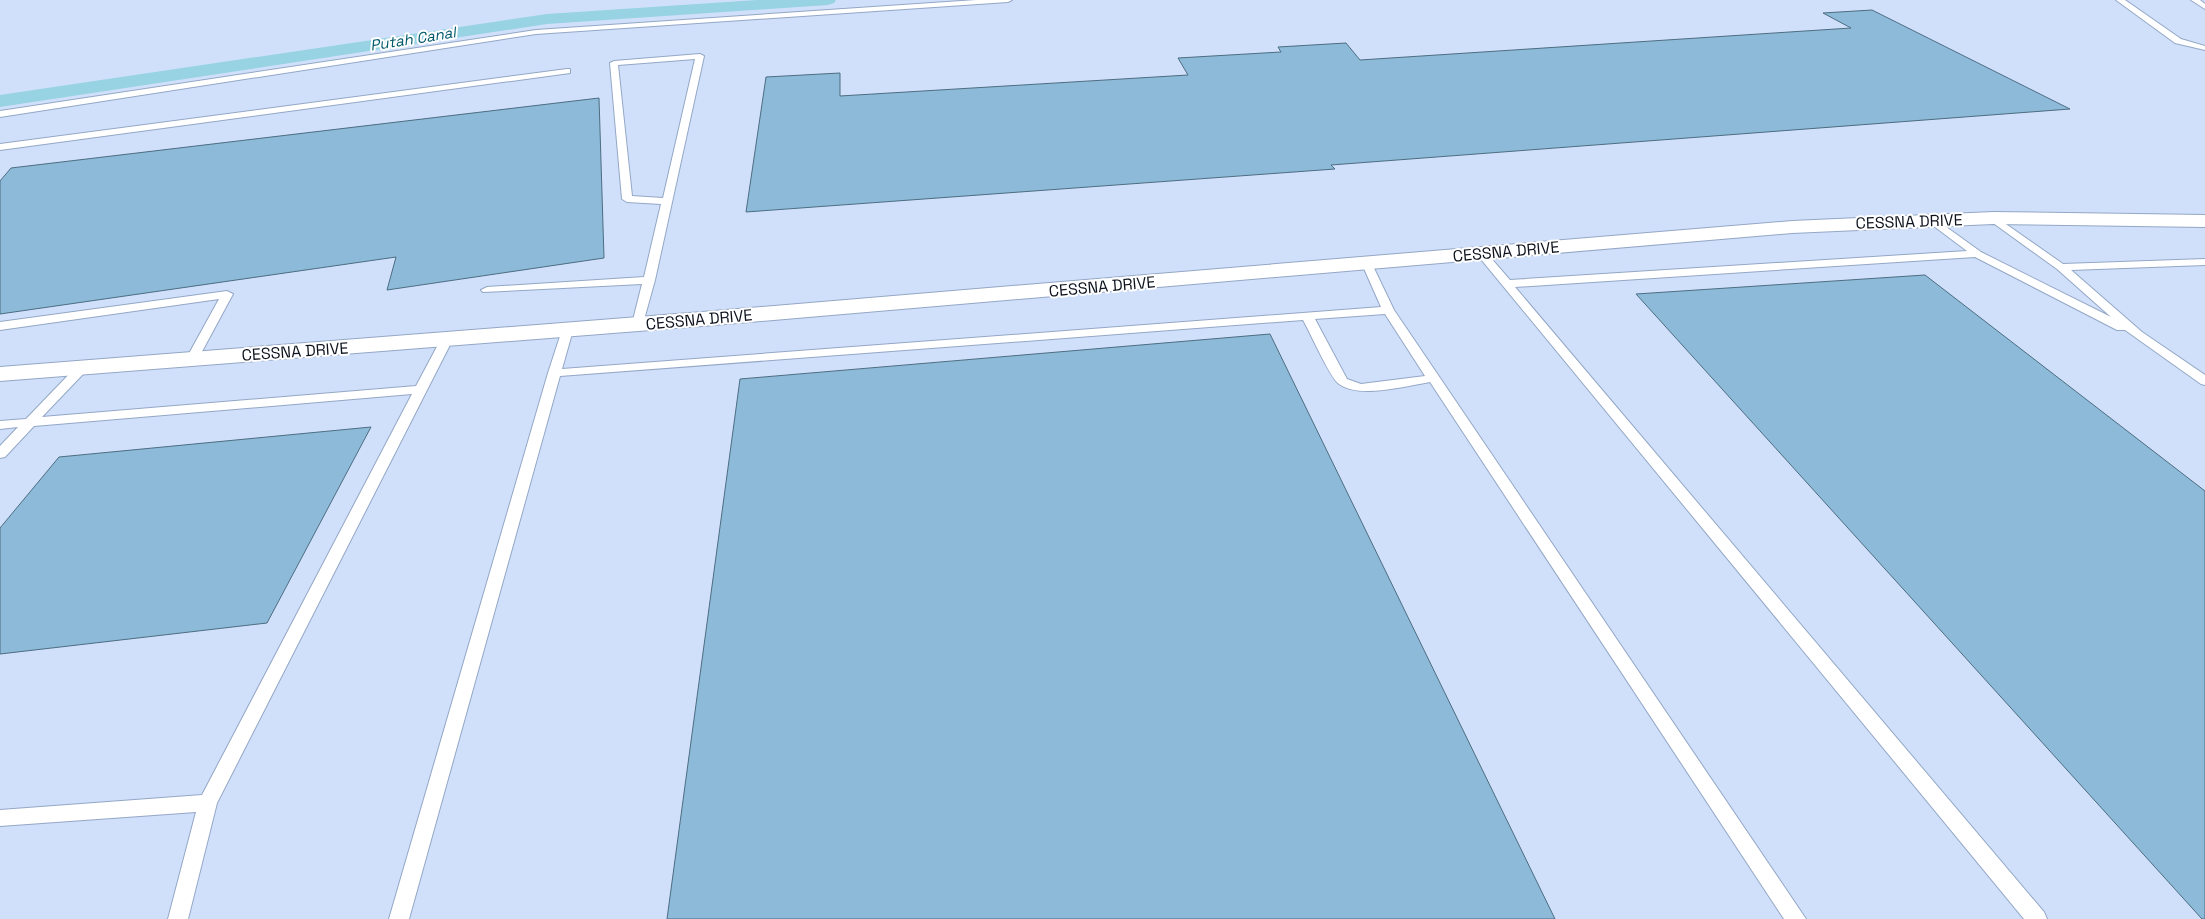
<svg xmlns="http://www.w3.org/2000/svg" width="2205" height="919" font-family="'Space Grotesk',sans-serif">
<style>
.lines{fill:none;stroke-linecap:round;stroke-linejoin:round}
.canal{fill:#97d3e3;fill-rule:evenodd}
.building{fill:#8cbad8;stroke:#4d6d82}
.service-casing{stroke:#93a7c6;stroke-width:2}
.minor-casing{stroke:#93a7c6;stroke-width:2}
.service{fill:#fff;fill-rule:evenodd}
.minor{fill:#fff;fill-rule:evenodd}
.labels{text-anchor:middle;stroke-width:4;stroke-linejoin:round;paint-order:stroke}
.far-water-label{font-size:15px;font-style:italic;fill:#00596a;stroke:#fff}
.street-label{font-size:16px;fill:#0c131e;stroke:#fff}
</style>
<rect width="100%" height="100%" fill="#d0e0fa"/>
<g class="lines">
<polygon class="canal" points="757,0 836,0 834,3 828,5 547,24 0,107 0,95 547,14"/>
</g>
<g class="building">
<polygon points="1872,10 2070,109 1331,165 1335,169 746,212 766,77 840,73 840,96 1188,75 1178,58 1281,52 1278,47 1346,43 1360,60 1851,28 1823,13"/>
<polygon points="599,98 604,258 387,290 396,257 0,314 0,181 11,168"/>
<polygon points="1925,275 2205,491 2205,919 2202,919 1636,294"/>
<polygon points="1270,334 1555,919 667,919 740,379"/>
<polygon points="371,427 267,623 0,654 0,528 59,457"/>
</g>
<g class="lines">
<defs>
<g id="service">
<polygon points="976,0 1012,0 1008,2 536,34 0,117 0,111 536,30"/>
<polygon points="2116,0 2125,0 2181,39 2205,46 2205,50 2175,43"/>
<polygon points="2191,0 2200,0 2205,4 2205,9"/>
<path d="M 700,54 L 704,56 L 655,280 L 642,327 L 638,328 L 632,324 L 642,284 L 483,292 L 481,290 L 487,287 L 644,277 L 661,204 L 627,202 L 622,199 L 610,63 L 614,61 ZM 695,59 L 663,198 L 632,196 L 618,65 Z"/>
<polygon points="567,69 570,69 570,73 0,150 0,144"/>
<polygon points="1993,215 2063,264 2205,259 2205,265 2071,270 2142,332 2205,375 2205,385 2201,384 2125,330 2117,330 1975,257 1515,287 2044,912 2047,919 2024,919 1475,252 1476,250 1484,250 1510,280 1967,251 1927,221 1927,217 1931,216 1981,252 2111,317 2057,269 1989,220 1988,218"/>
<path d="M 1367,261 L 1372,264 L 1394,310 L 1806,919 L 1784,919 L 1430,382 C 1406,386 1359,399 1339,384 C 1330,378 1310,332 1303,320 L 560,376 L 409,919 L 389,919 L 548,373 L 563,327 L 567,326 L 573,330 L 562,369 L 1381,307 L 1362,264 ZM 1385,314 L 1425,376 L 1361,384 L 1347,379 L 1315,319 Z"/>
<polygon points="227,291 233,294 198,359 192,363 186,359 219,299 0,330 0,322"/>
<polygon points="447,335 453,339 217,803 188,919 168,919 196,812 0,826 0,810 202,795 412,394 34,426 5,457 0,458 0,446 18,427 0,429 0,421 26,419 78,365 82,364 88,368 86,371 42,417 416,386 441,339"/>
</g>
<polygon id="minor" points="1993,212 2205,215 2205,227 1993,224 1792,233 702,326 0,381 0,367 702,312 1792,221"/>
</defs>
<use href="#service" class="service-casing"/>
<use href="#minor" class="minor-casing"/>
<use href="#service" class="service"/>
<use href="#minor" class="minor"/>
</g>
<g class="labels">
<g class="far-water-label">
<text transform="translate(413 39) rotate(-9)" y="5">Putah Canal</text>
</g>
<g class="street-label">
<text transform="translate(1909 221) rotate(-2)" y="6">CESSNA DRIVE</text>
<text transform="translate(1506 251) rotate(-5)" y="6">CESSNA DRIVE</text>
<text transform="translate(1102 286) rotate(-5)" y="6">CESSNA DRIVE</text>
<text transform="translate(699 319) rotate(-5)" y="6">CESSNA DRIVE</text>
<text transform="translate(295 351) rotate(-4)" y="6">CESSNA DRIVE</text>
</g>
</g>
</svg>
